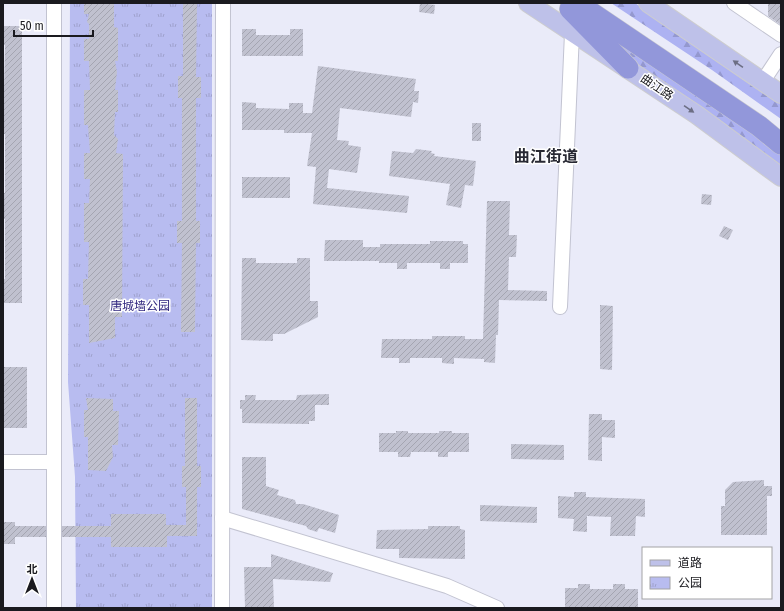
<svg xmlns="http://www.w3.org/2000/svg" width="784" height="611" font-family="'Fira Sans Condensed','Noto Sans SC',sans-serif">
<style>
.forest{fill:url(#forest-firs)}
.park{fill:url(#park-tufts)}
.building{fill:url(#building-hatch)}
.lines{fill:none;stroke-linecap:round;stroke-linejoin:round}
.minor-casing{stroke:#c2c3d1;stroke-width:16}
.major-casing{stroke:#cdcdce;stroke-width:20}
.highway-casing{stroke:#cdcdce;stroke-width:22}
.minor{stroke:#fff;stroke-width:14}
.major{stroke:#bec1e9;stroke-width:18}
.highway{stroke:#9297da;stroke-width:21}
.oneway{fill:#6c6e84}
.labels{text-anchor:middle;stroke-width:3;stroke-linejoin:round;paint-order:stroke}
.street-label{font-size:12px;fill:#1a1a1f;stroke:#fff}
.park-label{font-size:12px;fill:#2f257e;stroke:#fff}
.district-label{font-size:16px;font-weight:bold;fill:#282933;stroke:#fff}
</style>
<defs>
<pattern id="forest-firs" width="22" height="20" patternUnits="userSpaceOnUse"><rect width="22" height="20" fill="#adb2f2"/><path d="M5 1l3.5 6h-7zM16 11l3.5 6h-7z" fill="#9498cf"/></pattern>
<pattern id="park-tufts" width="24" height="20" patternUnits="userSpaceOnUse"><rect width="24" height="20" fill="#b8bcf0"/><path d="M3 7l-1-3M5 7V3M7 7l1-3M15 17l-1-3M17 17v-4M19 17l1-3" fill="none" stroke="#9ea1cd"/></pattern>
<pattern id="building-hatch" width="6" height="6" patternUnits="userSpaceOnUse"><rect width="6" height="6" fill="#c0c1cf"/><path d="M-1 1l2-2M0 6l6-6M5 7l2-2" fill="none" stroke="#a4a5b1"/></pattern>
</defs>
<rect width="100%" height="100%" fill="#eaebf9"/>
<g class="forest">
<polygon points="611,3 635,3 761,87 781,103 781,119 712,70"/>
<polygon points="593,21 781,151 781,169 631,63"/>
</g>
<polygon class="park" points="70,3 212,3 212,608 76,608 75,477 68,382"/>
<g class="building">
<polygon points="84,3 114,3 114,27 118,28 118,61 115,61 117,72 115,90 118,90 118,112 115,112 114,135 118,139 116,153 123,154 122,317 115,317 115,338 89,343 89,305 83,305 83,279 88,279 89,242 84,242 84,203 89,203 90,179 84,179 84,153 90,153 88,125 84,125 84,90 90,90 89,61 84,61 84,39 89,39 89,24 87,22 89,14 84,14"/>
<polygon points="183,3 197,3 196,77 201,77 201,98 196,98 196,221 200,221 200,243 196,243 195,332 181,332 182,243 177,243 177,221 182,221 182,98 178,98 178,76 183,76"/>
<polygon points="420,3 435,5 434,14 419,12"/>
<polygon points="768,3 781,3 781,25 768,16"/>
<polygon points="3,26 22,26 22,303 3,303 3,279 5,279 5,219 3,219 3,193 5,193 5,134 3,134 5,45 3,45"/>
<polygon points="242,29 256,29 256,35 290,35 290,29 303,29 303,56 242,56"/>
<polygon points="318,66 416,79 414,91 419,91 418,103 413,102 411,117 340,108 337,140 349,141 348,145 361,147 357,173 329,169 327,188 409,196 407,213 313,204 316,167 307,166 312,133 284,133 284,130 242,130 242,102 256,103 256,108 289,109 289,103 303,103 303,113 312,113"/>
<rect x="472" y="123" width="9" height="18"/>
<polygon points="416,149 432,151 431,153 435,154 434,156 476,161 473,186 465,185 461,208 446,205 450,184 389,176 392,151 413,153"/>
<rect x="242" y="177" width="48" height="21"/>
<polygon points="702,194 712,195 711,205 701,204"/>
<polygon points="487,201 510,201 509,235 517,235 516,257 509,257 508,290 547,291 547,301 499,300 498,335 496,335 495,363 484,362 484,359 454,358 454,364 442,363 442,358 410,358 410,363 399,363 399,358 381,358 382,339 432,339 432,336 465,336 465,339 483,339"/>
<polygon points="724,226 733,230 728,240 719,236"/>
<polygon points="325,240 363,240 363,247 380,247 380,244 430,244 430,241 463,241 463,244 468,244 468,263 450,263 450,269 440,269 440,263 407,263 407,269 397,269 397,263 379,263 379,261 324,261"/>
<polygon points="242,258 256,258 256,263 297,263 297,258 310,258 310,301 318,301 318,317 284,334 273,334 273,341 241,340"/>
<polygon points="600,305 613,306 612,370 600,369"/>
<rect x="3" y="367" width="24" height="61"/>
<polygon points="329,394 329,405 315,405 315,421 309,421 309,424 242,423 242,409 240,409 240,400 245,400 245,395 256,395 255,400 296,400 297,395"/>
<polygon points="86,398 113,399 113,411 119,411 118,445 112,445 113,457 106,471 88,470 88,437 84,437 84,410 88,410"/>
<polygon points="185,398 197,398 197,466 201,466 201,487 197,487 197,536 167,536 167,547 111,547 111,537 62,537 62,526 111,526 111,514 166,514 166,525 186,525 186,487 182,487 182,466 185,466"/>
<polygon points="589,414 602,414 602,420 615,420 615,438 602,437 602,461 588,460"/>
<polygon points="396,431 408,431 408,433 439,433 439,431 452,431 452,433 469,433 469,452 448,452 448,457 438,457 438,452 411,452 410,457 398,457 398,452 379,452 379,433 396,433"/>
<polygon points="511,444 564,445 564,460 511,459"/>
<polygon points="242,457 266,457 266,486 279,490 277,495 295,500 296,504 303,504 339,515 335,533 319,528 317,532 308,529 306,526 242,509"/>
<polygon points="764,480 764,486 772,486 772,496 767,496 767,535 721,535 721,506 725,506 725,490 733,482"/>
<polygon points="574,492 586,492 586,497 645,499 645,517 636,516 635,536 610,536 611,517 587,516 587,532 573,531 574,519 558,518 558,496 574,497"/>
<polygon points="480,505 537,507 537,523 480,521"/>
<polygon points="3,522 15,522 15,526 46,526 46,537 15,537 15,544 3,544"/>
<polygon points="428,526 460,526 460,529 465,530 465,559 399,558 399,549 376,549 377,530 428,529"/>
<polygon points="271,554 333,573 330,582 273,579 274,608 245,608 244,567 271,567"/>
<polygon points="578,584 590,584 590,589 613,589 613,584 625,584 625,589 638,589 638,608 565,608 565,588 578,588"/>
</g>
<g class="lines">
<defs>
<g id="minor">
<polyline points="54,3 54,608"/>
<polyline points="734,3 781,35"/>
<polyline points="763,81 781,54"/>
<polyline points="560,307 572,33"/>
<polyline points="3,462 53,462"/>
<polyline points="222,518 447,586 497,608"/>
<polyline points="222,608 223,3"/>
</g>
<g id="major">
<polyline points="528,3 697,115 781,177"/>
<polyline points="648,3 781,94"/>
</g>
<g id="highway">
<polyline points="577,3 759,126 781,144"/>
<polyline points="570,9 628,68"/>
</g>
</defs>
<use href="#minor" class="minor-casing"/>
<use href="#major" class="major-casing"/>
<use href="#highway" class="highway-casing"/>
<use href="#minor" class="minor"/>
<use href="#major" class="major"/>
<use href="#highway" class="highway"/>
</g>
<defs><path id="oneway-solid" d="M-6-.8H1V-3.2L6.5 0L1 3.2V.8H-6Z"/></defs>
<g class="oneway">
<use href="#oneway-solid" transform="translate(738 64) rotate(-146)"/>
<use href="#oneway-solid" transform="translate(689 109) rotate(34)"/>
</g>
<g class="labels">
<g class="street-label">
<text transform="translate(657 87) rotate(34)" y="4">曲江路</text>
</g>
<g class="park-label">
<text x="140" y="310">唐城墙公园</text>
</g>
<g class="district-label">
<text x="546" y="162">曲江街道</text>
</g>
</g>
<rect width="784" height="611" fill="none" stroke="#1a1a1f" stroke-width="8"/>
<rect x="642" y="547" width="130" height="52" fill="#ffffff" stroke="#a3a3a5"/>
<rect x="650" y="560" width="20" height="6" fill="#bec1e9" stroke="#a3a3a5"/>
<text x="678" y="567" font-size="12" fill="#1a1a1f">道路</text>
<rect x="650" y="577" width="20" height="12" fill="url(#park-tufts)" stroke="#a3a3a5"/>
<text x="678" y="587" font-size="12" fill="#1a1a1f">公园</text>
<g transform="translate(32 579)" stroke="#ffffff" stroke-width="3" paint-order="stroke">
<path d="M0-3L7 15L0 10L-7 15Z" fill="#1a1a1f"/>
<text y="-6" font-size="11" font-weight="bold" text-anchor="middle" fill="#1a1a1f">北</text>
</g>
<path d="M14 30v6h79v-6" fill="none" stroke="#1a1a1f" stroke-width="2"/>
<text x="20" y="30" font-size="12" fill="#1a1a1f" stroke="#ffffff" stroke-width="3" paint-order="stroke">50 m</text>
</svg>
